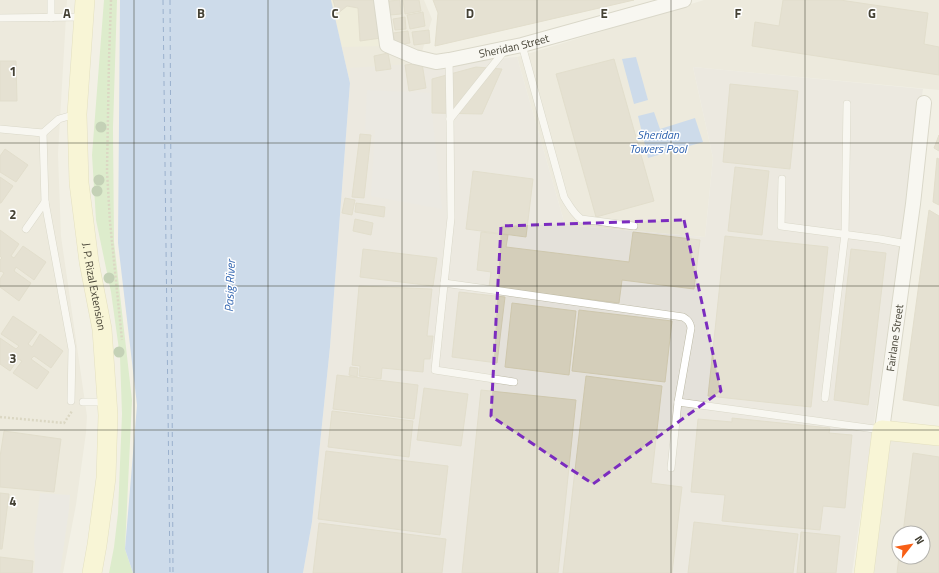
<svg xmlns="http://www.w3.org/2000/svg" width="939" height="573" font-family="'Titillium Web',sans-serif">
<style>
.residential{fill:#e6e3d3;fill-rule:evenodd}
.industrial{fill:#e4e1da}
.education{fill:#ebe8ce}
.green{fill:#c3e7ad}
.parking{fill:#e3e1dd}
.water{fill:#a1c1ef}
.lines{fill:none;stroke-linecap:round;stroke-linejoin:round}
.ferry{stroke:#2f63af;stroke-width:1;stroke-dasharray:5 4;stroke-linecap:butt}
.building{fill:#d4ceba;stroke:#cec7ad}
.service-casing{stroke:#bdbaa7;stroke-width:8}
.minor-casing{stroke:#bdbaa7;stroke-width:16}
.secondary-casing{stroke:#d2cc95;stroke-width:20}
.path{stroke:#bfb899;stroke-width:2.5;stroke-dasharray:2 2;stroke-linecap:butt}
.service{stroke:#fff;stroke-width:7}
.minor{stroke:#fff;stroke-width:14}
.secondary{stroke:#fefac3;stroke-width:19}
.tree{fill:#8cac7d}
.marked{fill:none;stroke:#7b2cbf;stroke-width:3;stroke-dasharray:8 5;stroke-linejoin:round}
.grid{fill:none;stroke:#444134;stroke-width:1;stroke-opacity:0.55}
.labels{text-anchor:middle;stroke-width:3;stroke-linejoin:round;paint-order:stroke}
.street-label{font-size:11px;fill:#444134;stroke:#fff}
.water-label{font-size:12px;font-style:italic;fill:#2f63af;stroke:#fff}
.grid-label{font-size:13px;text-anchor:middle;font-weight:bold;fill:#444134;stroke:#fff;stroke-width:3;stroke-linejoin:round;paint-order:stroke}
</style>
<rect width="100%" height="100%" fill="#f2f0e5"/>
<g class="residential">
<polygon points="0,0 67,0 58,154 61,236 87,416 86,433 76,505 63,573 0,573"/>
<polygon points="331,0 424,0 432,19 417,68 350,83"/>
<polygon points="704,0 939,0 939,90 693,67 713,158 705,237 565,225 517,57"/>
<path d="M 882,429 L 939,434 L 939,573 L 865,573 ZM 899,533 L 923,533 L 923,557 L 899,557 Z"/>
</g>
<polygon class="industrial" points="517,57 565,225 705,237 713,158 693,67 923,89 852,573 303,573 312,522 330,347 350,83 350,68"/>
<polygon class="education" points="331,0 378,0 384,46 342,47"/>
<polygon class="green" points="104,0 117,0 113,128 114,242 132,400 125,549 133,573 109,573 114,547 116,547 114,547 118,513 122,414 120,357 111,292 96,220 92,155"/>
<g class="parking">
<polygon points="367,90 430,93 442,209 371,196 375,130 365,130"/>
<polygon points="40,493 70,495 69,510 60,573 34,573 35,561 34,542"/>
</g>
<g class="water">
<polygon points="120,0 331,0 350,83 330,347 312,522 303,573 133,573 125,549 137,405 118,243"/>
<polygon points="636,57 648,100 634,104 622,59"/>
<polygon points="654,112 660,129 695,118 703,142 648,158 638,116"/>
</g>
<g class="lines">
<g class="ferry">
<polyline points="163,0 170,573"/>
<polyline points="170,0 173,573"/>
</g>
</g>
<g class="building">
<polygon points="333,0 374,0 381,38 360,41 358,8 347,6 337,14"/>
<polygon points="400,0 401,14 390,15 389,1"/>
<polygon points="403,0 419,0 421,11 405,14"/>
<polygon points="433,0 634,0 435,46 438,13"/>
<polygon points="783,0 840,0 928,13 924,44 939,47 939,75 752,46 755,22 779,26"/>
<polygon points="423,12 425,26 410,29 407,15"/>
<polygon points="405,17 406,29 395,30 393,19"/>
<polygon points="429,30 430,43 414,45 412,32"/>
<polygon points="408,31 410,43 395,45 393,33"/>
<polygon points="388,53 391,69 376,71 374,56"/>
<polygon points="614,59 654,201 596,217 556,74"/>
<polygon points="0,61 16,61 17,101 0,101"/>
<polygon points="422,63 426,88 409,91 405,65"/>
<polygon points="476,67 502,69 482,114 432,113 432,79"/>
<polygon points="730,84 798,91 790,169 723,162"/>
<polygon points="360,134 371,135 364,198 352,197"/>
<polygon points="939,135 939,151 934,148"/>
<polygon points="5,149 28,165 16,182 0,172 0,156"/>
<polygon points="937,158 939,159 939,205 933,202"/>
<polygon points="735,167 769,171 762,235 728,231"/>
<polygon points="473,171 533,179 526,237 466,229"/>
<polygon points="0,177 13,186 1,203 0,203"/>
<polygon points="345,198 355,200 352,215 342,213"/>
<polygon points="356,203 385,207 384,217 355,212"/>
<polygon points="929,210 939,216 939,406 903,400"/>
<polygon points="355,219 373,223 371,235 353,231"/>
<polygon points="0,230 19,244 11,256 14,258 23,246 46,262 34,280 16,267 14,271 31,283 19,301 0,287 0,279 4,273 1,271 0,272 0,260 2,258 0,256"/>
<polygon points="481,232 508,235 506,247 629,262 633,232 700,240 694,289 622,280 619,303 489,287 491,272 477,270"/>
<polygon points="725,236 828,247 811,407 708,396"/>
<polygon points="363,249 437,258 433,286 360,277"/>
<polygon points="851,249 886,253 868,405 834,400"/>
<polygon points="359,286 432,289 427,336 433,336 430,359 424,359 423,372 382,368 381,379 359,376 360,366 352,365"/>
<polygon points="459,292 505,297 497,363 452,357"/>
<polygon points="512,303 576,311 569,375 505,367"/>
<polygon points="579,310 672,321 665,382 572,371"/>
<polygon points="13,316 37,332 28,344 32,347 40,334 63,351 51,368 34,356 31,359 49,372 37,389 13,373 22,361 18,359 10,371 0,364 0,338 16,349 19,346 1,334"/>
<polygon points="350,367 358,368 357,377 349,375"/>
<polygon points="337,375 418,385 414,419 333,409"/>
<polygon points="586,376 662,386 651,483 682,487 672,573 563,573"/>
<polygon points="424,388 468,394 461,446 417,440"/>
<polygon points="481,390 576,400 558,573 462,573"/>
<polygon points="332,411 413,421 409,457 328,447"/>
<polygon points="732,418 830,428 829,433 852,435 845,508 823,506 820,530 722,521 725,495 691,492 698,419 732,422"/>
<polygon points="4,431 61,439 54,492 0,487 0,457"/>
<polygon points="326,451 448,466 440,535 318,519"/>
<polygon points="913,453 939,457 939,573 897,573 899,557 923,557 923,533 903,533"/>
<polygon points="0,493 9,494 2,549 0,549"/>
<polygon points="694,522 798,534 793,573 688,573"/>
<polygon points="319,523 446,539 442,573 313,573"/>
<polygon points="801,532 840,536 836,573 797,573"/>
<polygon points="0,557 33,561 32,573 0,573"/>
</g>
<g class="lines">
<defs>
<g id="service">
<polyline points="51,0 51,18"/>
<polyline points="0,18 83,17"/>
<path d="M 522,45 L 564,197 C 569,205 573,213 581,219 L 634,226"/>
<polyline points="449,60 450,119 451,218 435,370 514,382"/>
<polyline points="450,119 505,50"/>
<polyline points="0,129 43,133 59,119 76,114"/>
<polyline points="43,133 45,202 72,349 71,401"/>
<polyline points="782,179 781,226 880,239 907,244"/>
<polyline points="26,229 45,202"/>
<path d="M 444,283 L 683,317 C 688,320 690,322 691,328 L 678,402 L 671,468"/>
<polyline points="825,398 845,234 847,104"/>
<polyline points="83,402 105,402"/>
<polyline points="678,402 882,430"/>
</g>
<g id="minor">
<path id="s1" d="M 381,0 L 387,45 L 415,57 L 436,62 L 449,60 L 522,45 L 684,0"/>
<path id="s2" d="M 882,430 L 913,204 L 924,103"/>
</g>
<g id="secondary">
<path id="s3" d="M 85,0 L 77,114 L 79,183 L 89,262 L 102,329 L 108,415 L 106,478 L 97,545 L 92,573"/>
<polyline points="864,573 882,430 939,436"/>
</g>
</defs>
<use href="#service" class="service-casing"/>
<use href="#minor" class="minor-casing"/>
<use href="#secondary" class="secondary-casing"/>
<g class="path">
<polyline points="111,0 109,60 107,171 110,222 122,340"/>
<polyline points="0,417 64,423 72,411"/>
</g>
<use href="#service" class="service"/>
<use href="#minor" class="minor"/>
<use href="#secondary" class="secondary"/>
</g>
<g class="tree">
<circle cx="101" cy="127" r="5.5"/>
<circle cx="99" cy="180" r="5.5"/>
<circle cx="97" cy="191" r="5.5"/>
<circle cx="109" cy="278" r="5.5"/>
<circle cx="119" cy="352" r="5.5"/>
</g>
<path d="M0 0H939V573H0ZM 684,220 L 721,391 L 593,484 L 491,416 L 501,226 Z" fill="#f2f0e5" fill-opacity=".55" fill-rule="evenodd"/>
<path class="marked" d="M 684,220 L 721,391 L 593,484 L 491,416 L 501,226 Z"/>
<path class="grid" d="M 134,0 L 134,573M 268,0 L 268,573M 402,0 L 402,573M 537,0 L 537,573M 671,0 L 671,573M 805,0 L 805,573M 0,143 L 939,143M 0,286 L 939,286M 0,430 L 939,430"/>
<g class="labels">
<g class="street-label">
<text dy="4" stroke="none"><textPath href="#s1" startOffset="177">Sheridan Street</textPath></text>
<text dy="4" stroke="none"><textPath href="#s3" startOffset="288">J. P. Rizal Extension</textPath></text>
<text dy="4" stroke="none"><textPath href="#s2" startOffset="93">Fairlane Street</textPath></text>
</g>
<g class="water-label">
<text x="658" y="139">Sheridan<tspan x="658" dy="14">Towers Pool</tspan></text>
<text transform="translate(230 286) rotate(-88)" y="4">Pasig River</text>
</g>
</g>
<g class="grid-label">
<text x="67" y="18">A</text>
<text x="201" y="18">B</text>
<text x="335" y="18">C</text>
<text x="470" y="18">D</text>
<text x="604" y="18">E</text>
<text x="738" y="18">F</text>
<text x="872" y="18">G</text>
<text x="13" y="76">1</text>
<text x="13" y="219">2</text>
<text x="13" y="363">3</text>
<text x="13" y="506">4</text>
</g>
<g transform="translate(911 545) rotate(59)"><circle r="19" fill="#ffffff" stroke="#b4b3ae"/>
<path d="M0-3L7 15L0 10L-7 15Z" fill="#f85f16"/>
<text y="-6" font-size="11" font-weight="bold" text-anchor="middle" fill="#444134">N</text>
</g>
</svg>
